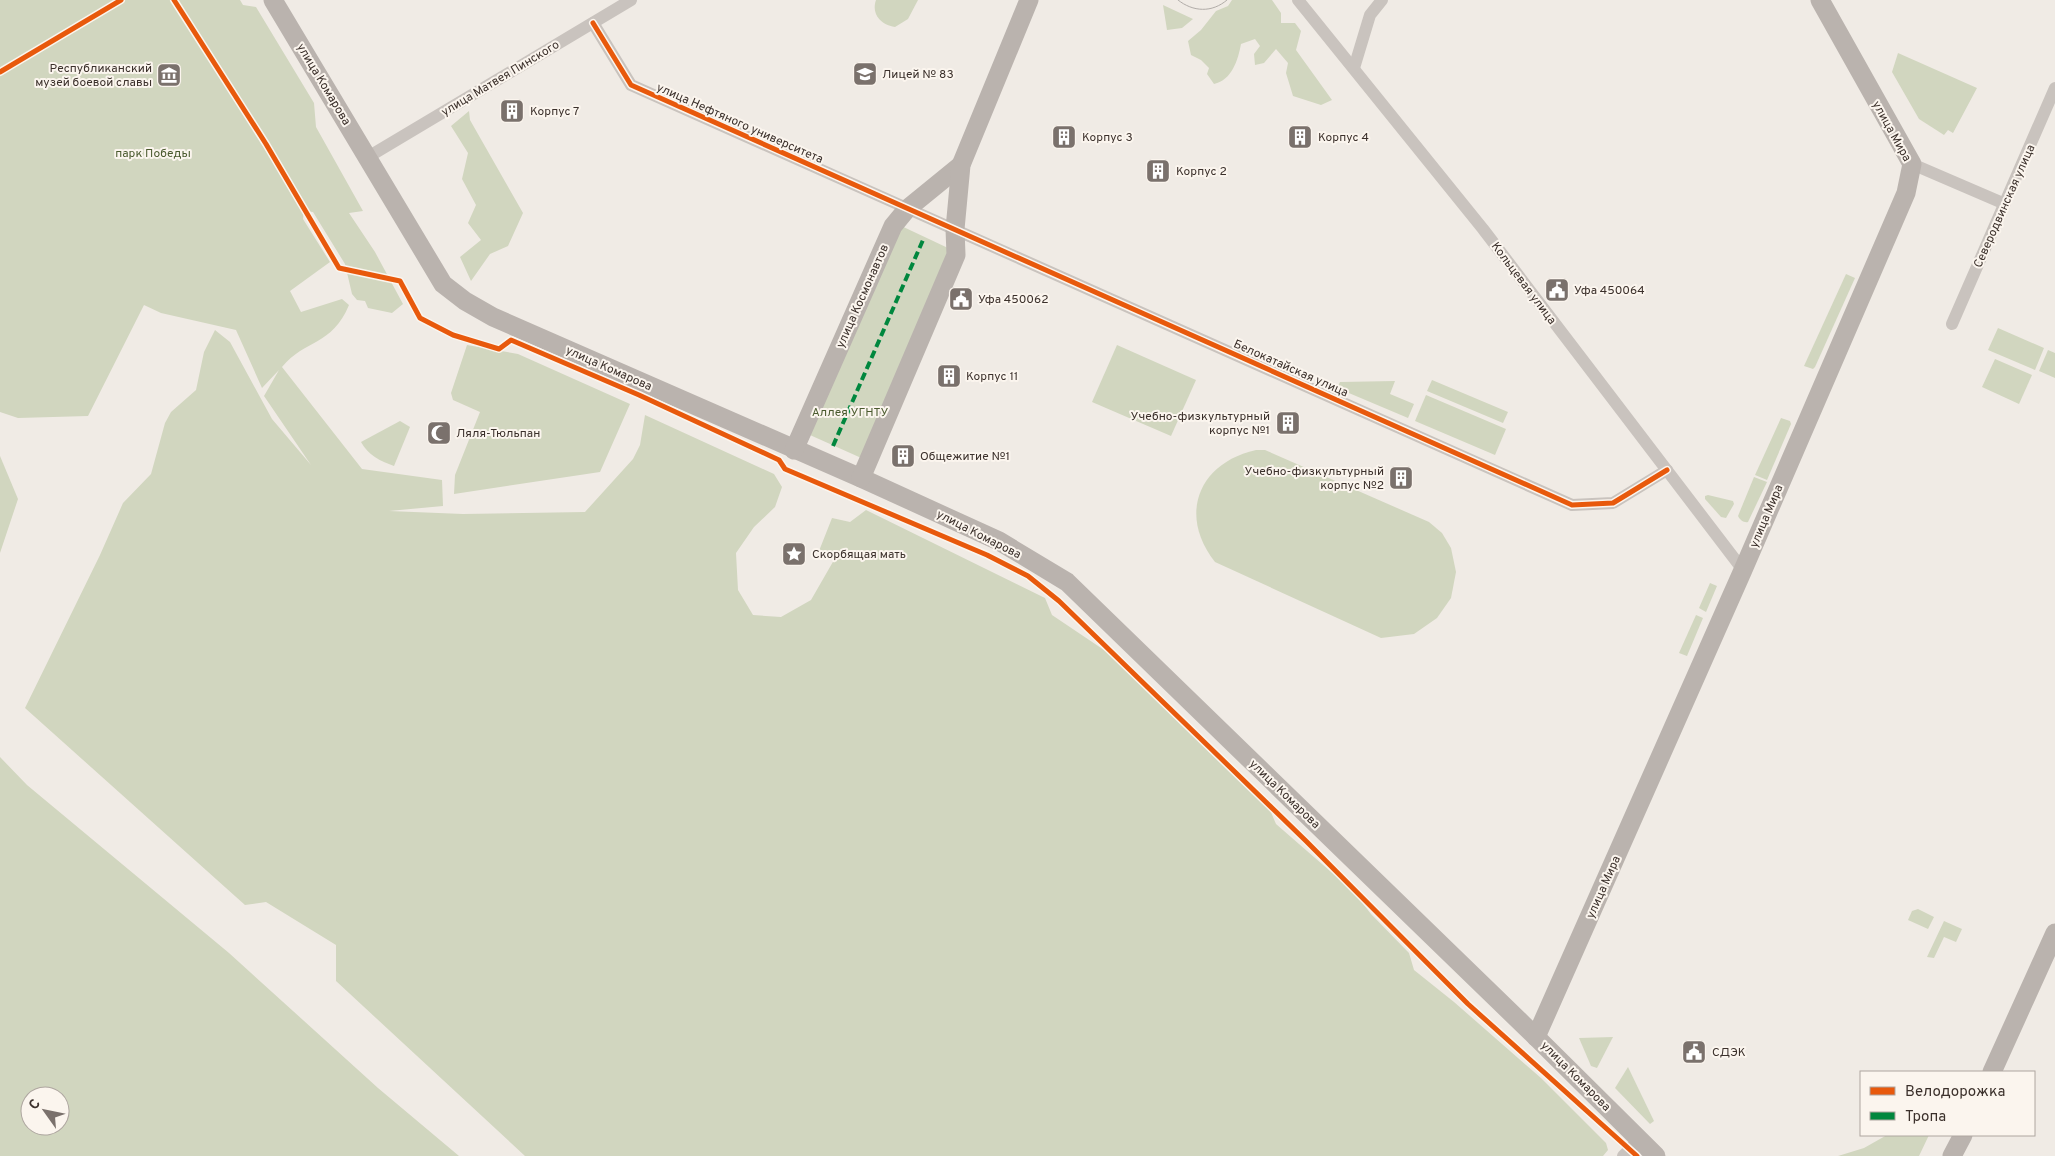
<svg xmlns="http://www.w3.org/2000/svg" width="2055" height="1156" font-family="Overpass,sans-serif">
<style>
.green{fill:#d1d6bf;fill-rule:evenodd}
.lines{fill:none;stroke-linecap:round;stroke-linejoin:round}
.minor{stroke:#c9c3be;stroke-width:12}
.secondary{stroke:#bab3ae;stroke-width:19}
.tram{stroke:#b1aca8;stroke-width:1}
.quiet{stroke:#00873e;stroke-width:4;stroke-dasharray:8 4;stroke-linecap:butt}
.cycleway-casing{stroke:#fbf5ee;stroke-width:8}
.cycleway{stroke:#e8590c;stroke-width:5}
.labels{text-anchor:middle;stroke-width:4;stroke-linejoin:round;paint-order:stroke}
.poi-label{font-size:12px;fill:#3b302b;stroke:#fbf5ee;text-anchor:start}
.street-label{font-size:12px;fill:#3b302b;stroke:#fbf5ee}
.park-label{font-size:12px;fill:#4a5a2e;stroke:#fbf5ee}
</style>
<rect width="100%" height="100%" fill="#f0ebe5"/>
<g class="green">
<path d="M 0,0 L 240,0 L 243,5 L 256,7 L 314,103 L 316,127 L 363,211 L 349,213 L 375,252 L 403,304 L 392,313 L 368,308 L 365,301 L 357,300 L 352,294 L 345,264 L 313,212 L 304,211 L 303,219 L 330,262 L 290,291 L 301,312 L 342,299 L 349,305 C 332,346 305,339 282,367 L 362,469 L 442,480 L 443,506 L 389,511 L 463,514 L 585,512 L 633,459 L 640,445 L 645,415 L 774,474 L 782,487 L 775,507 L 754,527 L 736,553 L 738,590 L 753,615 L 781,617 L 811,600 L 834,560 L 819,551 L 832,518 L 850,522 L 866,510 L 1045,598 L 1052,615 L 1107,652 L 1196,736 L 1270,810 L 1276,824 L 1353,891 L 1371,914 L 1409,953 L 1414,970 L 1454,1002 L 1541,1078 L 1606,1143 L 1608,1150 L 1603,1156 L 525,1156 L 336,981 L 336,945 L 266,902 L 245,905 L 25,708 L 100,555 L 123,503 L 151,474 L 165,423 L 171,412 L 196,390 L 204,352 L 215,330 L 230,342 L 272,419 L 311,465 L 264,396 L 279,370 L 262,388 L 236,330 L 161,313 L 144,305 L 88,416 L 18,418 L 0,412 Z"/>
<path d="M 876,0 L 918,0 L 908,19 L 895,27 C 881,25 871,14 876,0 Z"/>
<path d="M 1232,0 L 1272,0 L 1281,13 L 1281,23 L 1295,23 L 1301,31 L 1296,50 L 1332,100 L 1321,105 L 1293,96 L 1286,73 L 1288,63 L 1276,49 L 1264,63 L 1255,65 L 1254,54 L 1260,46 L 1255,39 L 1241,44 C 1238,60 1232,80 1214,84 L 1207,74 L 1209,68 L 1201,60 L 1191,55 L 1188,41 L 1201,30 L 1216,11 L 1228,6 Z"/>
<polygon points="1163,5 1193,19 1182,28 1167,30"/>
<polygon points="1898,53 1977,88 1953,133 1948,130 1944,135 1919,119 1892,72"/>
<polygon points="469,111 470,120 523,213 508,246 490,254 471,281 460,257 481,240 468,223 476,205 462,179 468,153 451,126"/>
<polygon points="895,223 948,248 956,255 868,461 801,431"/>
<polygon points="1846,274 1855,278 1815,367 1813,369 1804,366"/>
<polygon points="1998,328 2044,348 2035,370 1988,350"/>
<polygon points="467,345 518,354 630,404 600,472 454,494 455,475 480,412 453,400 451,393"/>
<polygon points="1117,345 1196,380 1171,436 1092,402"/>
<polygon points="2048,350 2055,353 2055,378 2039,371"/>
<polygon points="1995,359 2032,375 2019,404 1982,387"/>
<polygon points="1432,380 1508,412 1503,423 1427,391"/>
<polygon points="1395,381 1390,394 1414,404 1408,418 1337,388 1340,382"/>
<polygon points="1426,395 1506,429 1495,455 1415,421"/>
<polygon points="1781,418 1790,421 1791,424 1767,480 1755,475"/>
<path d="M 400,421 L 410,427 L 394,466 C 380,461 368,455 361,442 Z"/>
<path d="M 1256,450 L 1265,450 L 1429,522 L 1442,533 L 1451,548 L 1456,572 L 1451,598 L 1437,618 L 1414,634 L 1381,638 L 1215,562 C 1178,515 1198,463 1256,450 Z"/>
<polygon points="0,456 18,499 0,553"/>
<path d="M 1754,477 L 1767,482 L 1748,522 C 1744,523 1740,520 1738,516 Z"/>
<polygon points="1708,495 1733,501 1734,504 1726,518 1721,517 1705,499 1705,496"/>
<polygon points="1710,583 1717,586 1706,612 1699,608"/>
<polygon points="1696,615 1703,618 1687,656 1679,653"/>
<path d="M 0,757 L 27,785 L 229,953 L 378,1088 L 459,1156 L 0,1156 ZM 30,1096 L 60,1096 L 60,1126 L 30,1126 Z"/>
<polygon points="1918,909 1934,917 1928,929 1908,920 1912,911"/>
<polygon points="1944,921 1962,929 1956,942 1944,937 1934,958 1927,957"/>
<polygon points="1613,1037 1597,1068 1591,1066 1579,1038"/>
<polygon points="1628,1067 1654,1121 1650,1124 1615,1088"/>
<polygon points="1887,1135 1929,1135 1919,1156 1838,1156 1864,1148"/>
</g>
<g class="lines">
<g class="minor">
<polyline points="1298,0 1483,229 1743,570"/>
<polyline points="593,23 631,85 1572,505 1613,503 1667,470"/>
<polyline points="1354,68 1370,15 1382,0"/>
<polyline points="368,157 631,0"/>
<polyline points="1912,164 2005,204"/>
<polyline points="1952,324 2055,88"/>
<polyline points="1623,1156 1639,1140"/>
</g>
<g class="secondary">
<polyline points="273,0 443,284 465,301 493,317 861,478 999,541 1067,582 1536,1037 1656,1156"/>
<polyline points="794,450 893,226 907,209 961,165"/>
<polyline points="861,478 956,255 955,229 961,165 1029,0"/>
<polyline points="1536,1037 1743,570 1906,193 1912,164 1820,0"/>
<polyline points="1992,1072 2055,933"/>
<polyline points="1952,1156 1963,1135"/>
</g>
<path class="tram" d="M 1178,0 C 1193,12 1212,13 1227,0"/>
<polyline class="quiet" points="833,446 923,240"/>
<defs>
<g id="cycleway">
<polyline points="174,0 266,144 339,268 400,281 420,318 453,335 499,349 511,340 639,395 779,460 785,469 987,555 1028,576 1059,601 1306,841 1468,1004 1637,1156"/>
<polyline points="593,23 631,85 1572,505 1613,503 1667,470"/>
<polyline points="0,72 121,0"/>
</g>
</defs>
<use href="#cycleway" class="cycleway-casing"/>
<use href="#cycleway" class="cycleway"/>
</g>
<defs>
<symbol id="school-square" viewBox="-11 -11 22 22"><rect x="-9" y="-9" width="18" height="18" rx="4" fill="#7a716c" stroke="#fbf5ee"/><path d="M0-5L7-2L0 1L-7-2ZM-4 1L0 2.5L4 1V4Q0 6-4 4Z" fill="#fff"/></symbol>
<symbol id="museum-square" viewBox="-11 -11 22 22"><rect x="-9" y="-9" width="18" height="18" rx="4" fill="#7a716c" stroke="#fbf5ee"/><path d="M0-6L6-3V-2H-6V-3ZM-5-1h2V3h-2ZM-1-1h2V3h-2ZM3-1h2V3H3ZM-6 4H6V6H-6Z" fill="#fff"/></symbol>
<symbol id="building-square" viewBox="-11 -11 22 22"><rect x="-9" y="-9" width="18" height="18" rx="4" fill="#7a716c" stroke="#fbf5ee"/><path d="M-4-6H4V6H1V3H-1V6H-4ZM-2.5-4.3h1.7v1.8h-1.7ZM.8-4.3h1.7v1.8H.8ZM-2.5-1h1.7V.8h-1.7ZM.8-1h1.7V.8H.8Z" fill="#fff"/></symbol>
<symbol id="civic-square" viewBox="-11 -11 22 22"><rect x="-9" y="-9" width="18" height="18" rx="4" fill="#7a716c" stroke="#fbf5ee"/><path d="M-.6-6.5H3V-4.5H.6V-3L4-1V1h2V6H-6V1h2V-1L-.6-3ZM-1.2 2.5V6h2.4V2.5Z" fill="#fff"/></symbol>
<symbol id="mosque-square" viewBox="-11 -11 22 22"><rect x="-9" y="-9" width="18" height="18" rx="4" fill="#7a716c" stroke="#fbf5ee"/><path d="M3.5-4.9A6 6 0 1 0 3.5 4.9A5 5 0 1 1 3.5-4.9Z" fill="#fff"/></symbol>
<symbol id="sight-square" viewBox="-11 -11 22 22"><rect x="-9" y="-9" width="18" height="18" rx="4" fill="#7a716c" stroke="#fbf5ee"/><path d="M0-6L1.8-2.2L6-1.7L2.9 1.2L3.7 5.4L0 3.3L-3.7 5.4L-2.9 1.2L-6-1.7L-1.8-2.2Z" fill="#fff"/></symbol>
</defs>
<g fill-rule="evenodd">
<use href="#school-square" x="851" y="60" width="28" height="28"/>
<use href="#museum-square" x="155" y="61" width="28" height="28"/>
<use href="#building-square" x="498" y="97" width="28" height="28"/>
<use href="#building-square" x="1050" y="123" width="28" height="28"/>
<use href="#building-square" x="1286" y="123" width="28" height="28"/>
<use href="#building-square" x="1144" y="157" width="28" height="28"/>
<use href="#civic-square" x="1543" y="276" width="28" height="28"/>
<use href="#civic-square" x="947" y="285" width="28" height="28"/>
<use href="#building-square" x="935" y="362" width="28" height="28"/>
<use href="#building-square" x="1274" y="409" width="28" height="28"/>
<use href="#mosque-square" x="425" y="419" width="28" height="28"/>
<use href="#building-square" x="889" y="442" width="28" height="28"/>
<use href="#building-square" x="1387" y="464" width="28" height="28"/>
<use href="#sight-square" x="780" y="540" width="28" height="28"/>
<use href="#civic-square" x="1680" y="1038" width="28" height="28"/>
</g>
<g class="labels">
<g class="poi-label">
<text x="152" y="72" text-anchor="end">Республиканский<tspan x="152" dy="14">музей боевой славы</tspan></text>
<text x="882" y="78">Лицей № 83</text>
<text x="530" y="115">Корпус 7</text>
<text x="1082" y="141">Корпус 3</text>
<text x="1318" y="141">Корпус 4</text>
<text x="1176" y="175">Корпус 2</text>
<text x="1574" y="294">Уфа 450064</text>
<text x="978" y="303">Уфа 450062</text>
<text x="966" y="380">Корпус 11</text>
<text x="1270" y="420" text-anchor="end">Учебно-физкультурный<tspan x="1270" dy="14">корпус №1</tspan></text>
<text x="456" y="437">Ляля-Тюльпан</text>
<text x="920" y="460">Общежитие №1</text>
<text x="1384" y="475" text-anchor="end">Учебно-физкультурный<tspan x="1384" dy="14">корпус №2</tspan></text>
<text x="812" y="558">Скорбящая мать</text>
<text x="1712" y="1056">СДЭК</text>
</g>
<g class="street-label">
<text transform="translate(500 78) rotate(-31)" y="4">улица Матвея Пинского</text>
<text transform="translate(324 84) rotate(59)" y="4">улица Комарова</text>
<text transform="translate(740 123) rotate(24)" y="4">улица Нефтяного университета</text>
<text transform="translate(1892 131) rotate(61)" y="4">улица Мира</text>
<text transform="translate(2004 206) rotate(-66)" y="4">Северодвинская улица</text>
<text transform="translate(1524 283) rotate(53)" y="4">Кольцевая улица</text>
<text transform="translate(862 296) rotate(-66)" y="4">улица Космонавтов</text>
<text transform="translate(609 368) rotate(24)" y="4">улица Комарова</text>
<text transform="translate(1291 368) rotate(24)" y="4">Белокатайская улица</text>
<text transform="translate(1766 516) rotate(-67)" y="4">улица Мира</text>
<text transform="translate(979 534) rotate(27)" y="4">улица Комарова</text>
<text transform="translate(1285 794) rotate(44)" y="4">улица Комарова</text>
<text transform="translate(1603 887) rotate(-66)" y="4">улица Мира</text>
<text transform="translate(1576 1076) rotate(45)" y="4">улица Комарова</text>
</g>
<g class="park-label">
<text x="153" y="157">парк Победы</text>
<text x="850" y="416">Аллея УГНТУ</text>
</g>
</g>
<rect x="1860" y="1071" width="175" height="65" fill="#fbf5ee" stroke="#aea6a0"/>
<rect x="1870" y="1087" width="25" height="8" fill="#e8590c" stroke="#aea6a0"/>
<text x="1905" y="1096" font-size="15" fill="#3b302b">Велодорожка</text>
<rect x="1870" y="1112" width="25" height="8" fill="#00873e" stroke="#aea6a0"/>
<text x="1905" y="1121" font-size="15" fill="#3b302b">Тропа</text>
<g transform="translate(45 1111) rotate(303)"><circle r="24" fill="#fbf5ee" stroke="#aea6a0"/>
<path d="M0-4L9 19L0 12L-9 19Z" fill="#7a716c"/>
<text y="-8" font-size="14" font-weight="bold" text-anchor="middle" fill="#3b302b">С</text>
</g>
</svg>
